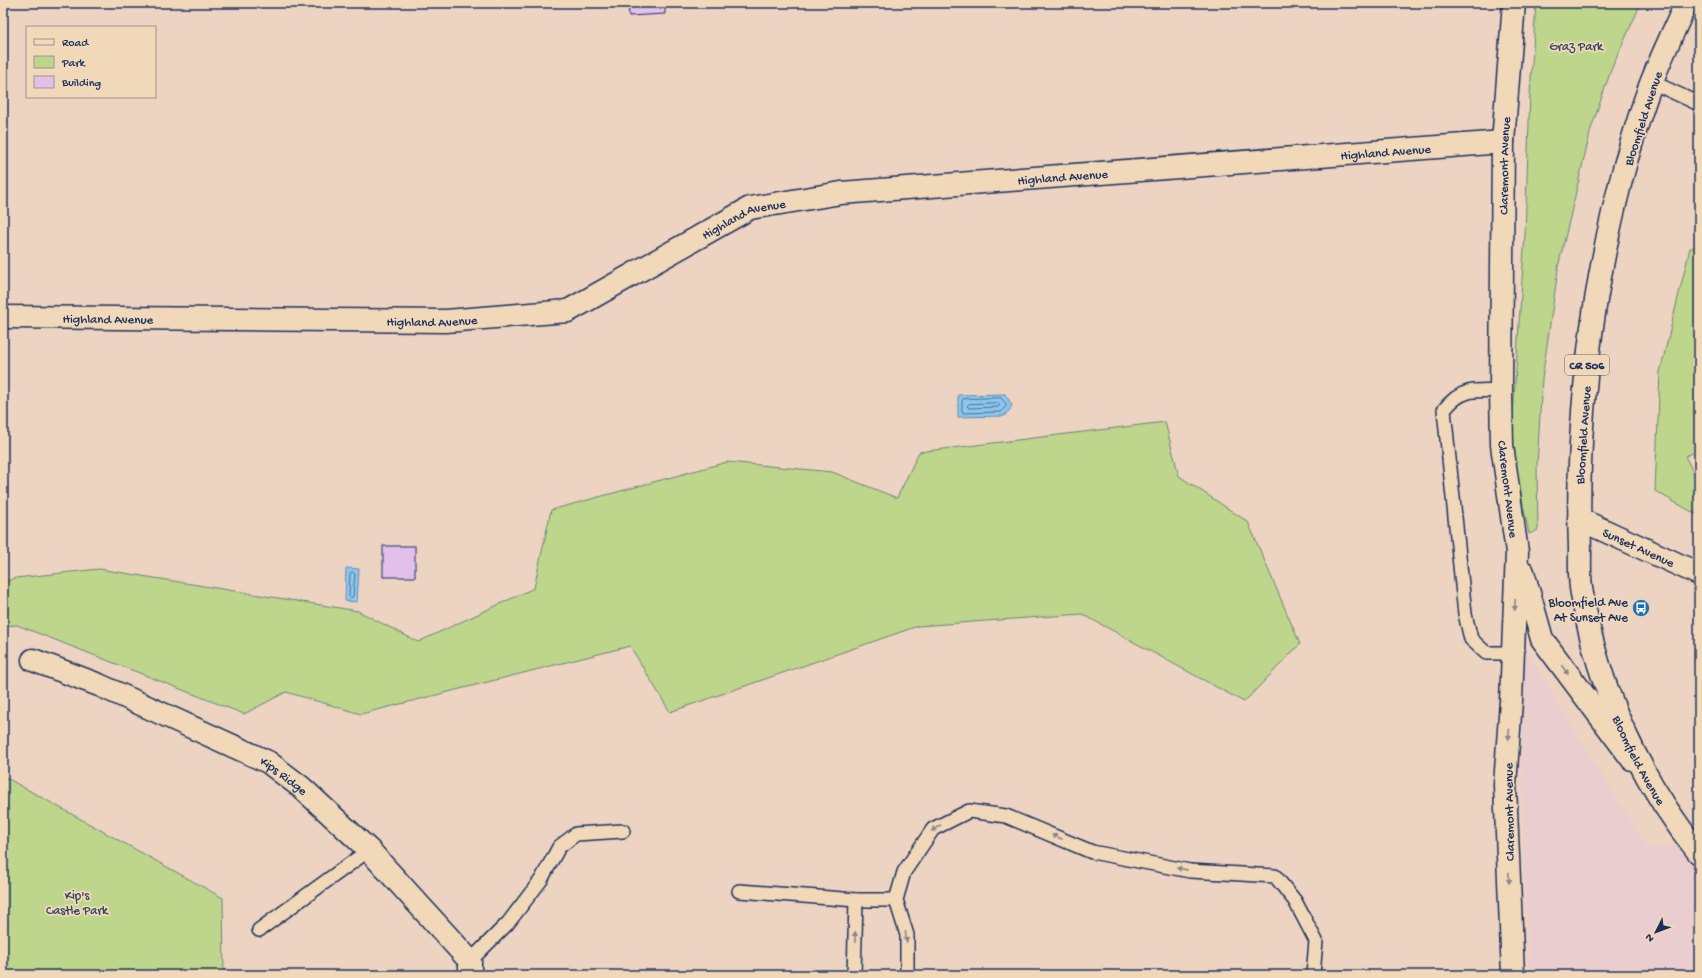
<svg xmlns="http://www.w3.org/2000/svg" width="1702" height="978" font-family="'Gochi Hand',sans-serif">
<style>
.built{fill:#eacdcf}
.green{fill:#bdd68c;stroke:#6c8275}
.water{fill:#8dc7ec;stroke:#5f8ab3}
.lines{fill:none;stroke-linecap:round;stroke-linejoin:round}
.shore{stroke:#496c97;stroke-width:1}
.building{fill:#e3c0ec;stroke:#1b2f5e}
.service-casing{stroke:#1b2f5e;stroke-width:16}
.minor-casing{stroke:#1b2f5e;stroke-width:25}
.tertiary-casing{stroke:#1b2f5e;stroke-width:25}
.primary-casing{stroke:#1b2f5e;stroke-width:25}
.service{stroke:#f0d8b8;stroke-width:13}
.minor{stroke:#f0d8b8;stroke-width:22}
.tertiary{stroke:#f0d8b8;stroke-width:22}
.primary{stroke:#f0d8b8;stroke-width:22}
.oneway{fill:#86848b}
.labels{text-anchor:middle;stroke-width:3.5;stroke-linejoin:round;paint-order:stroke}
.shield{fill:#f0d8b8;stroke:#5b6279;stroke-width:1}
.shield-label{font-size:12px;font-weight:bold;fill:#1b2f5e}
.park-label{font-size:13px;fill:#334865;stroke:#f0d8b8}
.street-label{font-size:13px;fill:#1b2f5e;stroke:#f0d8b8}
.poi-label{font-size:13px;fill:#1b2f5e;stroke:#f0d8b8;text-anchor:end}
</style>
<rect width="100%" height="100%" fill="#edd3c2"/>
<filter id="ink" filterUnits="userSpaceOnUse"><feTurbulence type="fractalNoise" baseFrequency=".025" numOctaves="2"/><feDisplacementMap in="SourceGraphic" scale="8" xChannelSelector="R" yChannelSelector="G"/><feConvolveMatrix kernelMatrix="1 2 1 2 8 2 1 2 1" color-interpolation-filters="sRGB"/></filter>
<g filter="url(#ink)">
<polygon class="built" points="1520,637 1549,690 1647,848 1699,843 1699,975 1530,975 1524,859"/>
<g class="green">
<polygon points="1536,3 1641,3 1611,70 1591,129 1559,263 1542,379 1537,466 1538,530 1529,534 1511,444 1525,235 1530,94"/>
<polygon points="1699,247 1699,451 1685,456 1699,484 1699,516 1655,491 1660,372 1690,248"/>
<polygon points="1165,422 1179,476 1248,522 1300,644 1244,702 1082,614 918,626 670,712 630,646 361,714 286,692 244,714 17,625 3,626 3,582 16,578 99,569 358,611 418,642 534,588 551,510 727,462 832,472 897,498 919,452"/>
<polygon points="3,776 223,898 224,975 3,975"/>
</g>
<g class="water">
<polygon points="1005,394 1012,405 1009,411 1005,414 1005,416 958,417 958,395"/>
<polygon points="346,568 359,569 357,602 345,601"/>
</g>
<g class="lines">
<g class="shore">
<polygon points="1001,398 1007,405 1001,412 964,413 962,412 962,401 963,399"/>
<polygon points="998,403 1000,405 998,407 969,408 967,406 969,404"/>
<polygon points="353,572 355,574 353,596 351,598 349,596 350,574"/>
</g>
</g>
<g class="building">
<polygon points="628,3 665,3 665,14 629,16"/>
<rect x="383" y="546" width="32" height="31"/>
<polygon points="1642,602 1644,613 1638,614 1636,603"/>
</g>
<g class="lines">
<defs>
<g id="service">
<polyline points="1652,82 1699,104"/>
<path d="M 1501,391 C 1475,390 1461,388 1444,410 L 1465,614 L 1471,639 L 1486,653 L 1513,653"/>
<polyline points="739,891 856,900 896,900"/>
<polyline points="259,930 369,850"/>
<polyline points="470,961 508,923 541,880 559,847 576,834 623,831"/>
<polyline points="854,975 856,900"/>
<polyline points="907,975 907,935 896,900 904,872 933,829 969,811 1006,816 1092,852 1190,871 1275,876 1295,901 1316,941 1313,975"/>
</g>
<g id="minor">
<path id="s1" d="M 3,317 L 446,321 L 568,311 L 750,208 L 841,193 L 1503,142"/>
<path id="s2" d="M 1579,519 L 1699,574"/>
<path id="s3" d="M 33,660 L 99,685 L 268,762 L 301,787 L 369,850 L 470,961 L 470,975"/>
</g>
<g id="tertiary">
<polyline points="1523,572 1542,639 1632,759"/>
<path id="s4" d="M 1513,975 L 1505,785 L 1511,701 L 1517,552 L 1502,445 L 1501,391 L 1503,142 L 1514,3"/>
</g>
<g id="primary">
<path id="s5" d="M 1686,3 C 1675,29 1662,55 1652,81 C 1642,106 1635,132 1627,158 C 1599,258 1584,361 1580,464 C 1579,492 1579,521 1580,549 C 1580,564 1579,580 1582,594 C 1598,688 1639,779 1699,853"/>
</g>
</defs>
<use href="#service" class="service-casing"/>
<use href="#minor" class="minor-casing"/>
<use href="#tertiary" class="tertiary-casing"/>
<use href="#primary" class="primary-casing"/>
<use href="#service" class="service"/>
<use href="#minor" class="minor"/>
<use href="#tertiary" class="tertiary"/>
<use href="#primary" class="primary"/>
</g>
<defs><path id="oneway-solid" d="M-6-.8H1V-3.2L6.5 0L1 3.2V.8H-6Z"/></defs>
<g class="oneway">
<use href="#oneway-solid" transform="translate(1515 605) rotate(92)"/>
<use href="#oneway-solid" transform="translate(1565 670) rotate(53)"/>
<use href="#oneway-solid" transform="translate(1509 734) rotate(94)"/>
<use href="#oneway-solid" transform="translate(936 828) rotate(145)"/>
<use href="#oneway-solid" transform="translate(1057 837) rotate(-157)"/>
<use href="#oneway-solid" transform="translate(1182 869) rotate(-169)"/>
<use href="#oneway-solid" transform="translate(1509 878) rotate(88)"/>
<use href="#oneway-solid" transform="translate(855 937) rotate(-89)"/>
<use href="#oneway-solid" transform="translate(906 937) rotate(84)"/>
</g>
</g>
<defs>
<symbol id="bus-disc" viewBox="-11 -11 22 22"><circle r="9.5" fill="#1f6fb2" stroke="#f0d8b8"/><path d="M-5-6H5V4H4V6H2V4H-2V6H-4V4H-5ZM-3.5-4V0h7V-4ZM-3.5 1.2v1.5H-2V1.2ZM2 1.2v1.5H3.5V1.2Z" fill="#fff"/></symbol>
</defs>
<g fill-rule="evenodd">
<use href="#bus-disc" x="1631" y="598" width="20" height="20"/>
</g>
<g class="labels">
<rect class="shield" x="1565" y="355" width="44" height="20" rx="3"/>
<g class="shield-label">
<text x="1587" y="369">CR 506</text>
</g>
<g class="park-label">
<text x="1576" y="50">Graz Park</text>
<text x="77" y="899">Kip's<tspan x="77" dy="15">Castle Park</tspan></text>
</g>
<g class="street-label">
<text transform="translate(1642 118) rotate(-72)" y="5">Bloomfield Avenue</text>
<text dy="5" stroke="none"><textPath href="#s1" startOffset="1413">Highland Avenue</textPath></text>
<text dy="5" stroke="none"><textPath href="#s4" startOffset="811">Claremont Avenue</textPath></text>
<text dy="5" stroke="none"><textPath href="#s1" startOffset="1089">Highland Avenue</textPath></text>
<text dy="5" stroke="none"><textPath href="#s1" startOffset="765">Highland Avenue</textPath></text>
<text dy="5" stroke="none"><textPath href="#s1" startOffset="105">Highland Avenue</textPath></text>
<text dy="5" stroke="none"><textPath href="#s1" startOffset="429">Highland Avenue</textPath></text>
<text transform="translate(1582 435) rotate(-86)" y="5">Bloomfield Avenue</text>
<text transform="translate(1509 489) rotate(83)" y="5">Claremont Avenue</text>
<text dy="5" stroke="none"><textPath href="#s2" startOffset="66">Sunset Avenue</textPath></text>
<text dy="5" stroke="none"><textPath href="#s5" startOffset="783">Bloomfield Avenue</textPath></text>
<text dy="5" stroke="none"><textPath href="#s3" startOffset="277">Kips Ridge</textPath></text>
<text transform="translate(1508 812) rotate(-91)" y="5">Claremont Avenue</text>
</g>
<g class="poi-label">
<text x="1628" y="606">Bloomfield Ave<tspan x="1628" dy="15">At Sunset Ave</tspan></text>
</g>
</g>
<rect width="1702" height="978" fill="none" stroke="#f0d8b8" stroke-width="16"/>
<rect x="8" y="8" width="1686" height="962" fill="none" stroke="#1b2f5e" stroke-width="1.5" filter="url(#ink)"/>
<rect x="26" y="26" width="130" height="72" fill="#f0d8b8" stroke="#9b9494"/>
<rect x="34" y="39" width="20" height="6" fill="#f0d8b8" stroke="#9b9494"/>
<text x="62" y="46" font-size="12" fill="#1b2f5e">Road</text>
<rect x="34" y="56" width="20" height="12" fill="#bdd68c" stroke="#9b9494"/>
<text x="62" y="66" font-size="12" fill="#1b2f5e">Park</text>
<rect x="34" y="76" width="20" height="12" fill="#e3c0ec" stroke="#9b9494"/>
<text x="62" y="86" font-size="12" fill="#1b2f5e">Building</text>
<g transform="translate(1656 932) rotate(228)" stroke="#f0d8b8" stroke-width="3" paint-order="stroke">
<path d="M0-3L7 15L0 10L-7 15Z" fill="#1b2f5e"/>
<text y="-6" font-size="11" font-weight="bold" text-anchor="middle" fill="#1b2f5e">N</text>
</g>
</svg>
